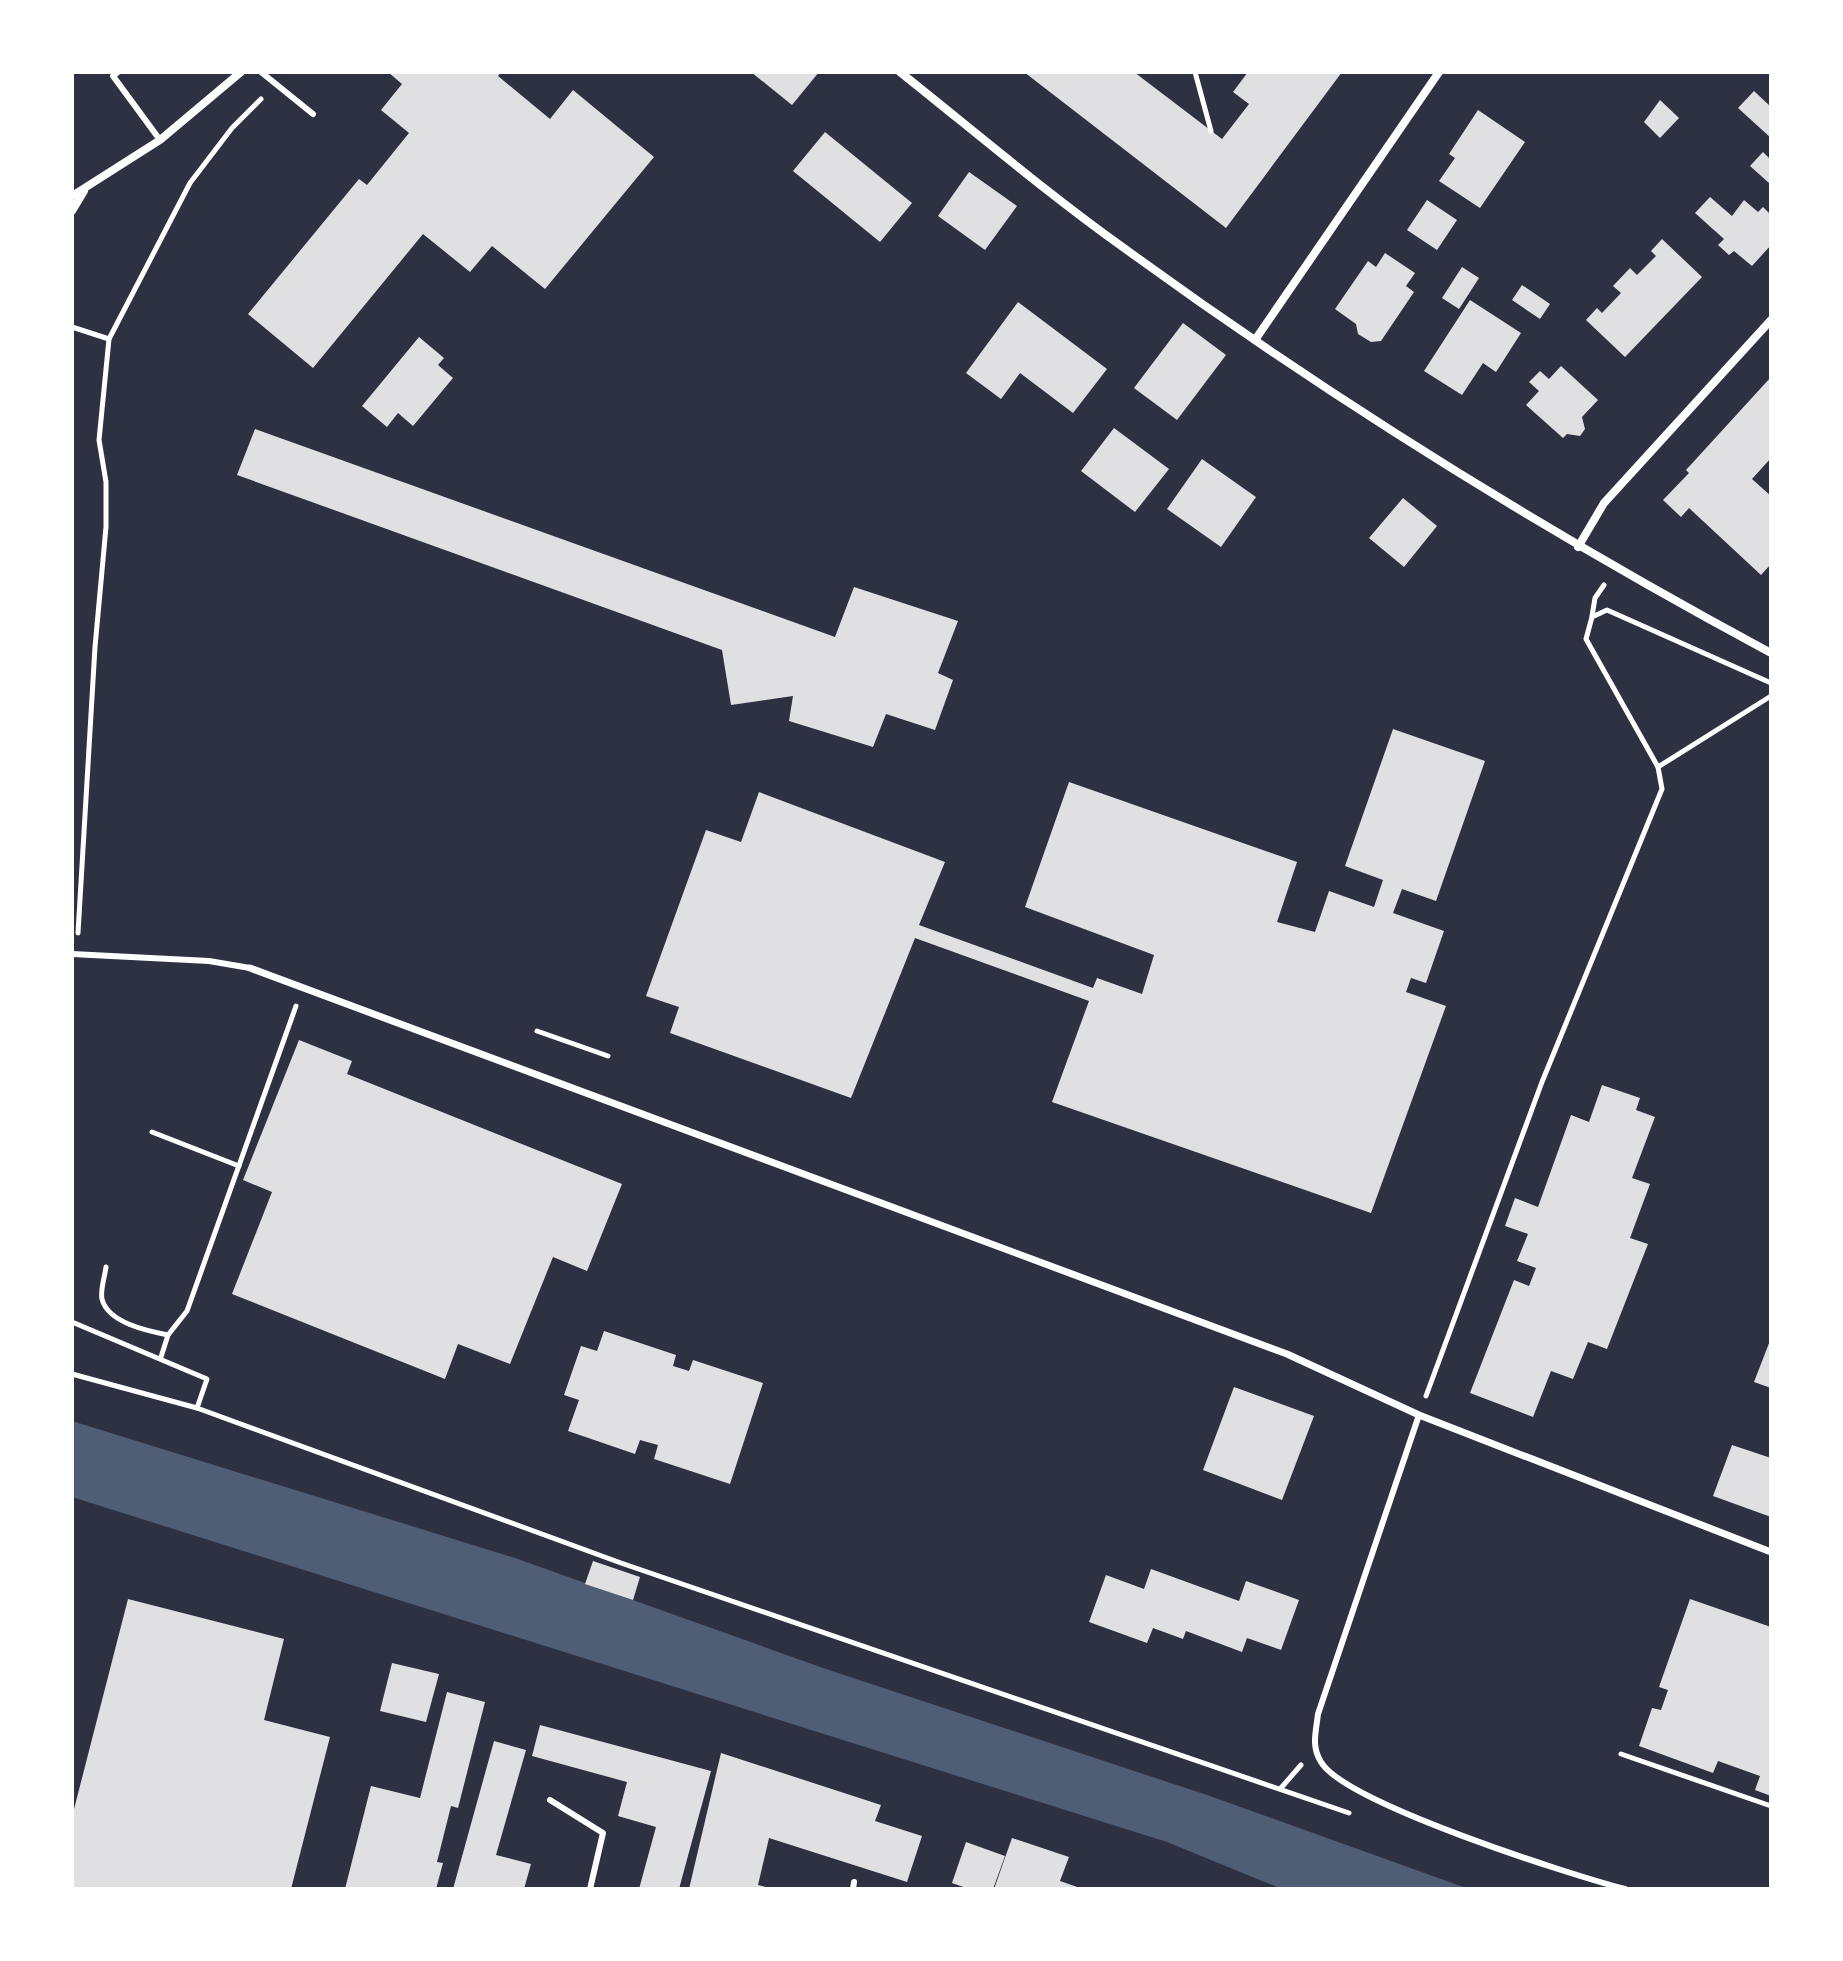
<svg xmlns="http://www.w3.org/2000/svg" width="1843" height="1961" font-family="Georgia,serif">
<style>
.water{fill:#4f5d75}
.building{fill:#e0e0e3}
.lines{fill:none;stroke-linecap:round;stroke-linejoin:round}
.path{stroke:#fff;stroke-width:5}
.service{stroke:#fff;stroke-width:6}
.pedestrian{stroke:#fff;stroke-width:7}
.minor{stroke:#fff;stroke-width:8}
</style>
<rect width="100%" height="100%" fill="#2d3142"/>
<polygon class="water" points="72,1421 515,1558 826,1669 1207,1795 1469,1889 1282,1889 1167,1842 72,1497"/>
<g class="building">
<polygon points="388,72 501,72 498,76 550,119 573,90 654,157 545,289 492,246 470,272 423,234 313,368 248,314 359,179 367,185 409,133 381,110 402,84"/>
<polygon points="751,72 819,72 792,105"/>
<polygon points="1024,72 1134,72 1222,139 1249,104 1233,92 1248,72 1342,72 1226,228"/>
<polygon points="1754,91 1771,107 1771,138 1738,108"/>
<polygon points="1660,100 1679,118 1660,138 1644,122"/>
<polygon points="1478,110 1525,142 1480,208 1439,181 1455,158 1449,154"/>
<polygon points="825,132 912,203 880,242 793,171"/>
<polygon points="1763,152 1771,160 1769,183 1750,166"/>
<polygon points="969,172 1017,206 985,250 938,216"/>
<polygon points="1710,197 1732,216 1744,200 1758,212 1763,207 1771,215 1771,245 1752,266 1734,251 1729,255 1718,245 1724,239 1695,213"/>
<polygon points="1427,200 1457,220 1437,250 1407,230"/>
<polygon points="1662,239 1702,277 1625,357 1586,320 1597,308 1602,313 1621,293 1613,286 1630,268 1637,275 1656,256 1651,251"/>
<polygon points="1385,253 1415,273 1406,286 1414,292 1381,341 1371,342 1358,334 1356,324 1335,309 1368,261 1376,267"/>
<polygon points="1462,267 1479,278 1459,309 1442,298"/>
<polygon points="1522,285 1550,304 1540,319 1512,300"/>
<polygon points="1470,300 1521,333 1496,372 1483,363 1462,395 1424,371"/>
<polygon points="1018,302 1107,369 1073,413 1020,373 1001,399 966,373"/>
<polygon points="1183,323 1226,355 1177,420 1134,388"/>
<polygon points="419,337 444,358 438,365 453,378 413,426 398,413 387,427 362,406"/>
<polygon points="1561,366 1598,400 1582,417 1585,429 1580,436 1567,434 1563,438 1526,405 1539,391 1529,382 1540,371 1549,379"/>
<polygon points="1771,377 1771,458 1752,479 1771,496 1771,564 1761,575 1689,508 1681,517 1663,500 1689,473 1686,470"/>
<polygon points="1114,428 1169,469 1135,512 1081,471"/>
<polygon points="255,429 835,637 854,587 958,621 938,673 953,680 935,730 886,714 873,747 789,721 793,696 731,705 722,650 237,475"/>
<polygon points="1202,459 1256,497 1221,547 1167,509"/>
<polygon points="1403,498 1437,526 1404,567 1369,538"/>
<polygon points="1393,729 1485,761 1436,901 1402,889 1393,913 1444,931 1426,983 1411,978 1406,992 1446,1006 1371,1213 1052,1102 1089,1001 915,938 851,1098 670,1033 679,1007 646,996 706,830 741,842 759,792 945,862 919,925 1093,988 1097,978 1142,994 1154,955 1025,907 1069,782 1297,862 1277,922 1315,932 1329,891 1374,907 1383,880 1345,866"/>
<polygon points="299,1040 352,1061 347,1074 622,1184 587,1271 553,1257 510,1364 458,1344 445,1379 232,1294 272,1192 243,1180"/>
<polygon points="1602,1085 1640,1098 1636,1110 1655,1117 1632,1178 1650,1184 1630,1238 1648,1244 1607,1349 1588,1342 1573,1379 1551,1371 1533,1417 1470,1393 1514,1280 1529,1286 1536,1268 1517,1261 1528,1234 1505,1226 1515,1198 1538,1207 1571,1115 1589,1122"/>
<polygon points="604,1331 676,1355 673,1366 689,1371 693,1360 763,1383 730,1484 654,1459 658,1445 640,1440 635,1454 568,1431 579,1400 564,1395 581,1346 597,1351"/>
<polygon points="1771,1338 1771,1388 1754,1382"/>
<polygon points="1234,1387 1314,1416 1282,1500 1203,1470"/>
<polygon points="1732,1445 1771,1458 1771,1517 1713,1496"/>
<polygon points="593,1561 640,1577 633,1600 585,1584"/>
<polygon points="1151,1569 1239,1601 1246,1581 1299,1600 1281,1650 1247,1638 1242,1652 1186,1631 1183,1639 1153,1628 1147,1643 1089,1622 1106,1575 1144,1589"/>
<polygon points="128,1599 284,1639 264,1720 330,1737 291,1889 72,1889 72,1817"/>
<polygon points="1690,1599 1771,1627 1771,1796 1755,1790 1760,1776 1718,1761 1713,1773 1639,1746 1652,1708 1661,1710 1668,1690 1659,1687"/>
<polygon points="392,1663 439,1674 426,1722 380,1711"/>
<polygon points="447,1692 485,1702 458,1808 451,1806 437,1862 443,1863 436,1889 345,1889 371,1786 420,1798"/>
<polygon points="540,1725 711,1771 679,1889 639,1889 656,1827 618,1816 627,1782 532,1756"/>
<polygon points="494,1741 526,1750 496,1855 531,1864 524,1889 453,1889"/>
<polygon points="721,1753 881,1805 875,1821 922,1836 907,1882 769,1838 758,1885 773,1889 689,1889"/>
<polygon points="1012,1838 1069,1857 1060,1881 1083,1889 994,1889"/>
<polygon points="966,1842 1005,1856 993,1889 969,1889 952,1883"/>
</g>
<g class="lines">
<g class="path">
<polyline points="1195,72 1211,131"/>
<polyline points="72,327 109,339"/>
<polyline points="1592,616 1595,598 1604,585"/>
<polyline points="1658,767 1771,696"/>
<polyline points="78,933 95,647 106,527 106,482 99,440 109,339 190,183 232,128 261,99"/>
<polyline points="537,1031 608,1056"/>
<polyline points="152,1132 239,1166"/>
<path d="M 106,1267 C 105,1276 100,1290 102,1299 C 108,1323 148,1331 168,1335 L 161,1357"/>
<polyline points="72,1322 207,1379 197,1408"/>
<polyline points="168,1335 187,1311 296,1006"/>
<polyline points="72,1374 197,1408 621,1563 1349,1813"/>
<polyline points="1426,1396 1542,1082 1662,789 1658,767 1586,639 1592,617 1607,610 1771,683"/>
<polyline points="1621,1754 1771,1806"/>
<polyline points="1281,1788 1301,1765"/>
</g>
<g class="service">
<polyline points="118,72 113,76 160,140"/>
<polyline points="261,72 313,114"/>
<polyline points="72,954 209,961 250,968"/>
<path d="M 1419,1415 L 1318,1714 C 1316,1732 1311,1746 1321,1762 C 1345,1803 1571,1875 1625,1889"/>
<polyline points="550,1800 603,1833 590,1889"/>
<polyline points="853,1889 854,1882"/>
</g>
<polyline class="pedestrian" points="250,968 1287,1354 1419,1415 1771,1552"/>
<g class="minor">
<path d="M 900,72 C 974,131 1047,193 1124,248 C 1330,398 1546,532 1771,653"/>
<polyline points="72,196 160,140 241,72"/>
<polyline points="72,211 84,191"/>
<polyline points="1255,340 1439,72"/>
<polyline points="1578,547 1604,503 1771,320"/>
</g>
</g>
<rect width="1843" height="1961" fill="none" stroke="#ffffff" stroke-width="148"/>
</svg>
